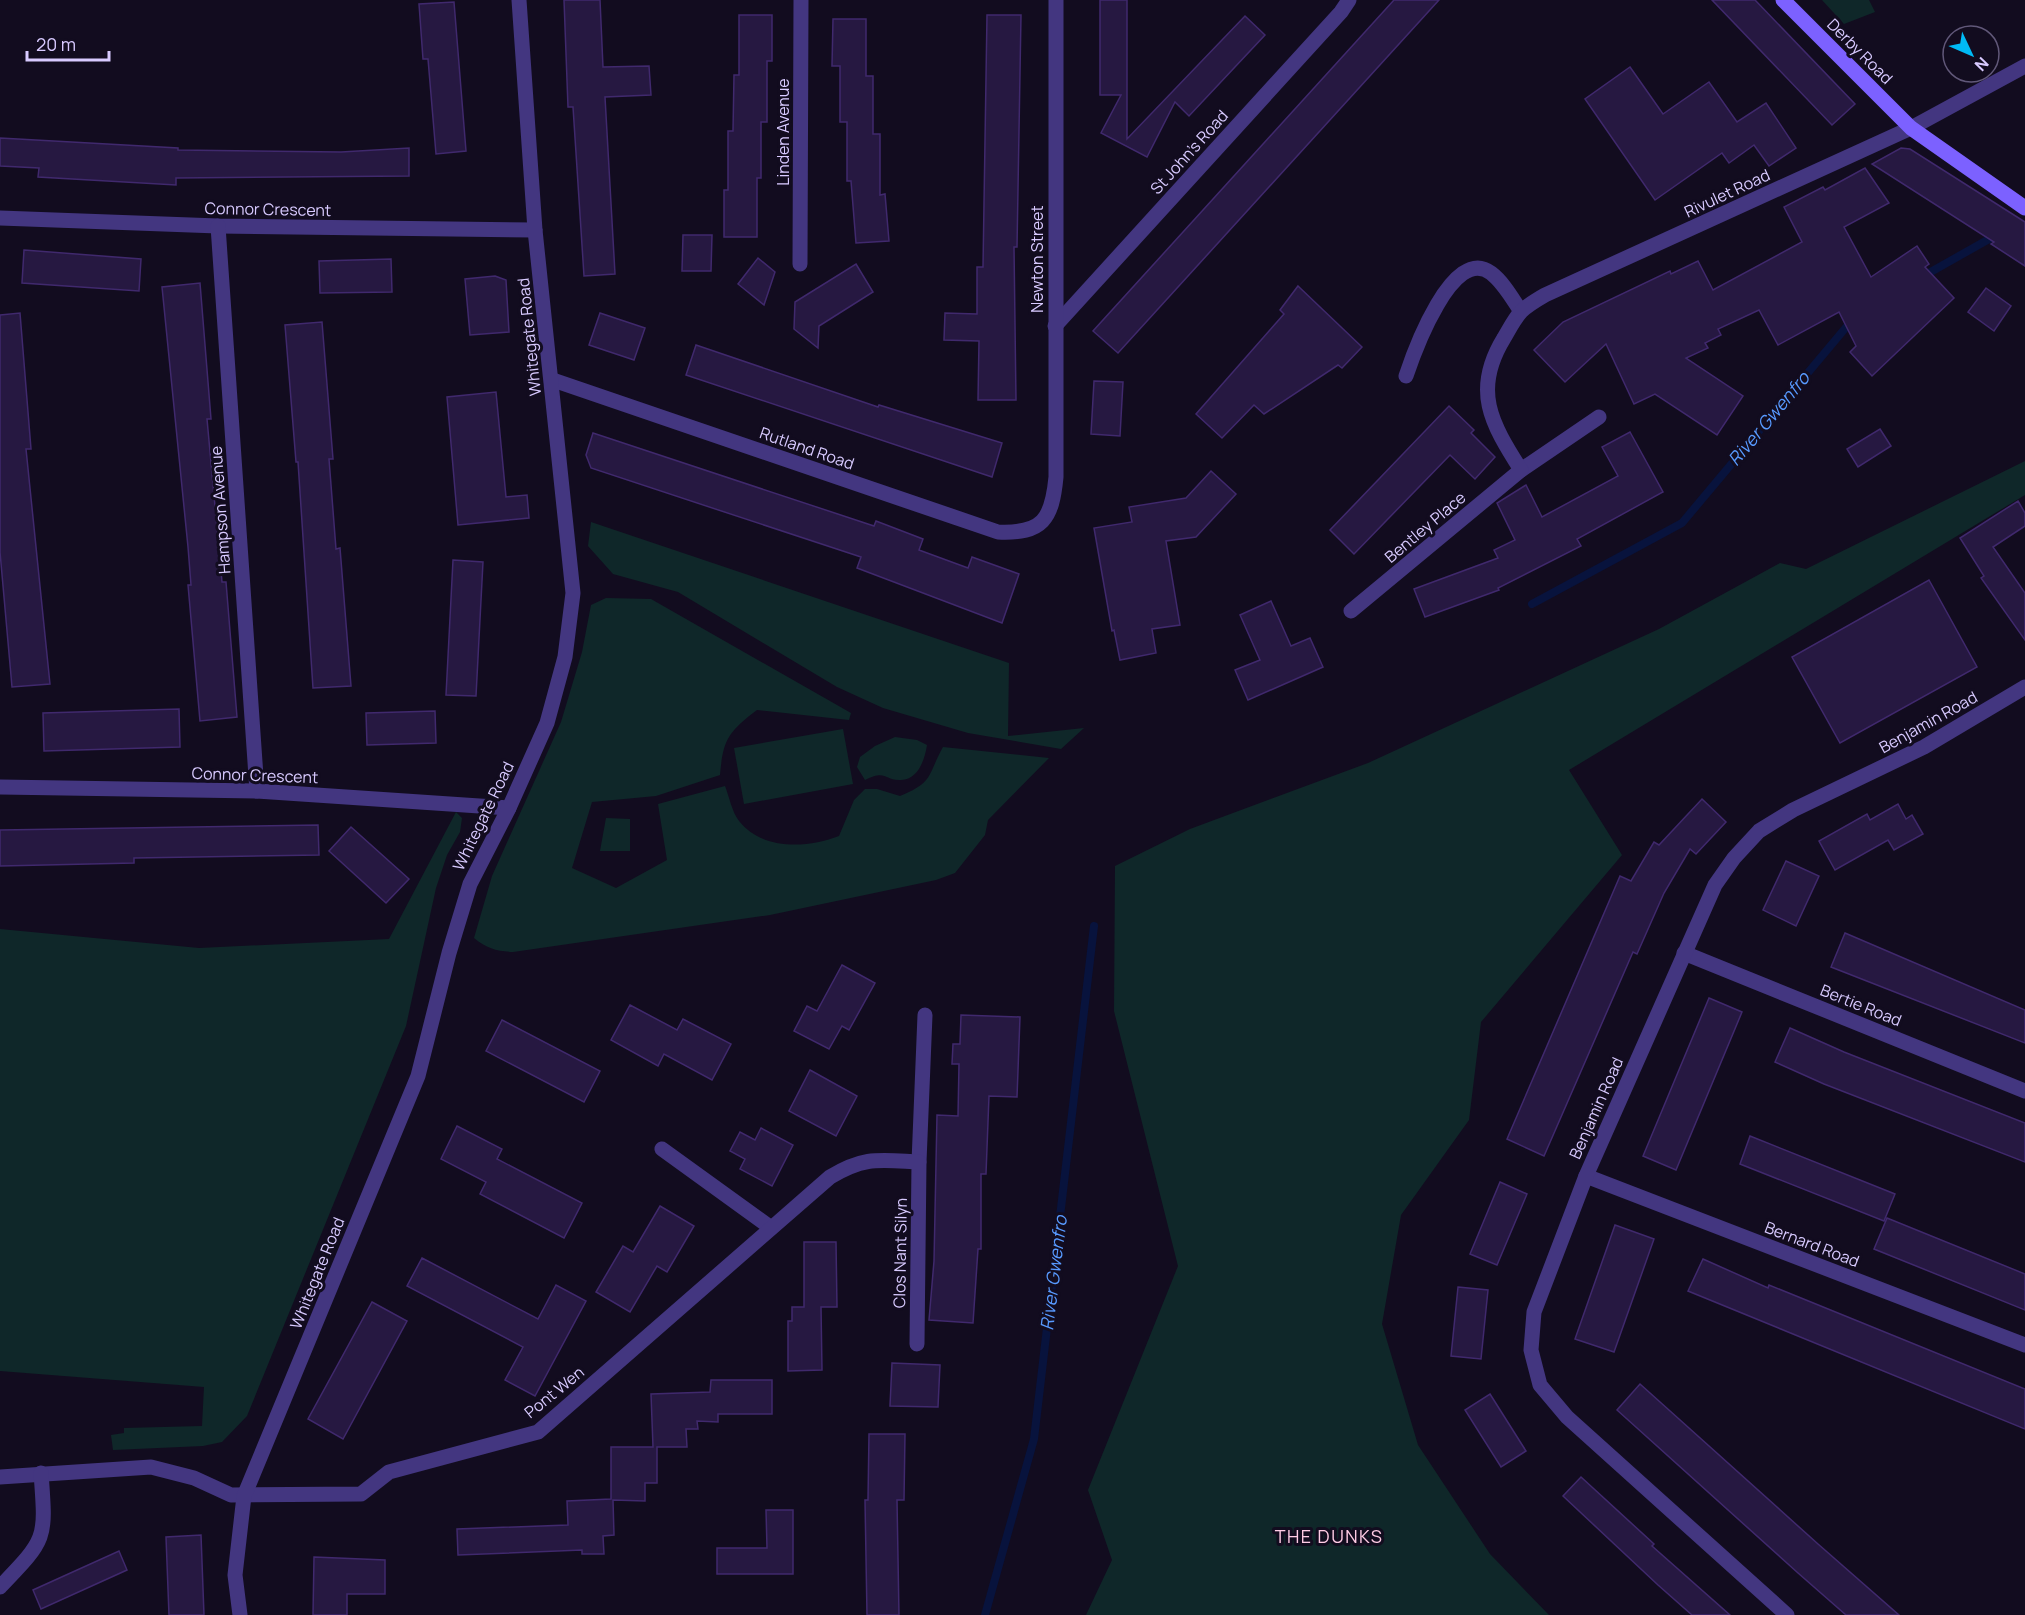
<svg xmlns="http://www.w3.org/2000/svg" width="2025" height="1615" font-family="Manrope,sans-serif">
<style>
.green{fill:#0f2729}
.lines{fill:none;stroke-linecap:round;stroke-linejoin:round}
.stream{stroke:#08133d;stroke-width:8}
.building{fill:#261841;stroke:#40296d;stroke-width:1.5}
.street{stroke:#433680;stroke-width:15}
.secondary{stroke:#7c61ff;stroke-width:15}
.labels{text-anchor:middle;stroke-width:6;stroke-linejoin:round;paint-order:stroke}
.street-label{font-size:16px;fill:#d8caff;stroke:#120c1f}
.water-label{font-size:18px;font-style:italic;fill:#589aff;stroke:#120c1f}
.neighbourhood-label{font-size:18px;letter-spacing:1.5px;fill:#ffcce5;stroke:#120c1f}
</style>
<rect width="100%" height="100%" fill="#120c1f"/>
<g class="green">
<polygon points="1822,0 1869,0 1875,12 1844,24"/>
<polygon points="2025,461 2025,495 1569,770 1622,855 1481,1022 1469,1120 1401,1215 1382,1324 1418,1445 1490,1554 1549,1615 1086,1615 1112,1560 1088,1490 1178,1266 1114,1011 1115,866 1190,829 1368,763 1659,629 1780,563 1806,569"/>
<polygon points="591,522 1009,663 1008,736 1084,728 1061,749 968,733 883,708 837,687 678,592 613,574 588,546"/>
<path d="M 606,598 L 651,599 L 851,713 L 849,720 L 757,710 C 728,732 723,740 720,775 L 656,796 L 592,802 L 572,868 L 616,888 L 667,860 L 658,804 L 725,786 C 729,796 732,812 739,821 C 763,851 808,848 839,836 L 854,800 L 865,789 L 877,789 L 900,796 C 934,782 927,776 943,747 L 1049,758 L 988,820 L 985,835 L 955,873 L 936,880 L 770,915 L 513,952 C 497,951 487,949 474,938 L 492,876 L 561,722 L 582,652 L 591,605 Z"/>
<polygon points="843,729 853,784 744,804 734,748"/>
<path d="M 895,737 L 917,740 L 927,745 C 925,759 918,780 901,780 C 884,781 887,769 865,780 L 857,767 L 860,757 L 875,746 Z"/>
<polygon points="456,812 462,818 460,832 447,855 436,888 406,1026 247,1416 222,1442 203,1446 113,1450 111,1435 124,1433 124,1428 202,1426 204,1387 0,1371 0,929 199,948 389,939"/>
<polygon points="606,818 630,819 630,851 600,851"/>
</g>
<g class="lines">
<g class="stream">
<polyline points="1920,278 1998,234"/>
<polyline points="1532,604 1682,523 1853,319"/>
<polyline points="985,1615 1034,1439 1094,926"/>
</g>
</g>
<g class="building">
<polygon points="564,0 600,0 603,67 649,66 651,95 605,97 615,274 584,276 573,107 568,107"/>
<polygon points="1100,0 1127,0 1127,139 1245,16 1265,35 1189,116 1175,102 1147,157 1101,133 1121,95 1100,95"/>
<polygon points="1394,0 1439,0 1118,353 1093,331"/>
<polygon points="1712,0 1755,0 1855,104 1832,125"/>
<polygon points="454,2 466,151 436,154 428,59 423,59 419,4"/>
<polygon points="739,15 772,15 772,61 767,61 767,122 761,122 761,178 757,178 757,237 724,237 724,190 728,190 728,131 733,131 734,75 739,75"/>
<polygon points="987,15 1021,15 1017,247 1014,247 1016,400 978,400 979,341 944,340 945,313 977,314 977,267 983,267"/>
<polygon points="833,19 866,19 866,76 873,76 873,134 880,134 880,195 885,194 889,241 856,243 851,181 847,181 847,122 840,122 840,66 832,66"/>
<polygon points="1630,67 1663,114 1709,82 1737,122 1766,103 1796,148 1769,166 1754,145 1729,163 1722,153 1655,200 1585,99"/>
<polygon points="0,138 178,148 178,150 341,152 409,148 409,176 176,178 176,185 38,177 39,168 0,166"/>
<polygon points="1901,148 1910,149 2025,222 2025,266 1991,244 1994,242 1872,164"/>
<polygon points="1865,168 1889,203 1844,227 1871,277 1917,246 1929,264 1925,267 1954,298 1872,376 1850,352 1856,346 1839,312 1778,345 1759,310 1718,329 1721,335 1705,343 1708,348 1686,358 1743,396 1717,435 1655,394 1634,404 1606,344 1565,382 1534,350 1563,322 1670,271 1671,274 1698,261 1713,290 1802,242 1784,207 1823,187 1825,190"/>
<polygon points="683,235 712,235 711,271 682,271"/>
<polygon points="24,250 141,259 139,291 22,283"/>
<polygon points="758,258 775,272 764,305 738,284"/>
<polygon points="391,259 392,292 320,293 319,261"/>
<polygon points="856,264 873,292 819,326 818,348 794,329 795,302"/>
<polygon points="495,276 506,280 509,332 470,335 465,279"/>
<polygon points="200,283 211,419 207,419 222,582 226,582 237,717 200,721 188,585 191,585 188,547 162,287"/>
<polygon points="1298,286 1362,347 1342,368 1338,365 1264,414 1254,405 1222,438 1196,414 1284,314 1280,310"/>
<polygon points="1986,288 2011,306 1994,331 1968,312"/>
<polygon points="20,313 31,449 26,449 50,684 12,687 0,552 0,315"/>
<polygon points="600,313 645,328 634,360 589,345"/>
<polygon points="322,322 333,459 329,459 336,549 340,548 351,686 313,688 298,462 296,462 285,325"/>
<polygon points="696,345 878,407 879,405 1002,443 992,477 686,375"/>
<polygon points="1094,381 1123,382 1120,436 1091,434"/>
<polygon points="496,392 506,497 527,495 529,518 458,525 447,397"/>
<polygon points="1449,406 1474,430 1471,433 1495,457 1475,479 1450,455 1354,554 1330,530"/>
<polygon points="1880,429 1891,446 1858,467 1847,449"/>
<polygon points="1630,432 1663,492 1577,539 1581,546 1498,588 1499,590 1425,617 1414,589 1498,558 1494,550 1515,540 1497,503 1526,485 1542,517 1618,476 1602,447"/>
<polygon points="593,433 874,526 876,521 923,539 919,550 968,568 972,557 1019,574 1002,623 857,568 861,557 591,468 586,455"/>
<polygon points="1211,471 1236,494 1196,537 1166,541 1180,625 1152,629 1156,653 1120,660 1114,630 1112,631 1094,528 1132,522 1129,507 1186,498"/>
<polygon points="2018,501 2025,513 2025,526 1993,547 2025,593 2025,640 1981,578 1984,576 1960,538"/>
<polygon points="453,560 483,562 476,696 446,695"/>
<polygon points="1929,580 1977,667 1840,743 1792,657"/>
<polygon points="1271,601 1291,646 1310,638 1323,667 1248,700 1235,670 1260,660 1240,615"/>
<polygon points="179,709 180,747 44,751 43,713"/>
<polygon points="435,711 436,743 367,745 366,713"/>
<polygon points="1702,799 1726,822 1696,854 1690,849 1664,893 1637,954 1633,952 1544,1156 1507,1139 1620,876 1631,881 1654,842 1659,845"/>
<polygon points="1898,804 1906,819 1912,815 1923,834 1894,850 1888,840 1835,870 1819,841 1867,814 1870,820"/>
<polygon points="318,825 319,855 134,858 134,863 0,866 0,830"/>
<polygon points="351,827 409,879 386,903 329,851"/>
<polygon points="1786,861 1819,876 1796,926 1763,910"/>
<polygon points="1845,933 2025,1010 2025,1043 1831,967"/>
<polygon points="842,965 875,983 849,1030 842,1026 829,1049 794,1031 807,1006 817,1011"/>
<polygon points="1709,998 1742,1012 1676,1170 1643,1156"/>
<polygon points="630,1005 677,1030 683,1019 731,1044 712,1080 664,1054 658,1066 611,1040"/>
<polygon points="961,1015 1020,1017 1017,1097 989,1096 986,1174 981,1174 981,1249 978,1249 973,1323 929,1320 934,1261 937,1115 958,1116 959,1064 952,1064 953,1044 960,1044"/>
<polygon points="502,1020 600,1071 584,1102 486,1051"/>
<polygon points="1790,1028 1844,1052 2025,1123 2025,1162 1824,1084 1775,1062"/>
<polygon points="810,1070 857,1096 836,1136 789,1111"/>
<polygon points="457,1126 502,1149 497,1159 582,1203 564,1238 480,1194 486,1182 441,1159"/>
<polygon points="761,1128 793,1145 772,1186 740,1169 745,1159 730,1151 740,1132 755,1140"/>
<polygon points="1750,1136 1895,1194 1884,1221 1740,1164"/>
<polygon points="1500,1182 1527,1194 1497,1265 1470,1254"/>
<polygon points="660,1206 694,1226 667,1272 657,1266 630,1312 596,1292 623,1246 633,1252"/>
<polygon points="1887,1218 2025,1274 2025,1310 1874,1249"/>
<polygon points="1615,1225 1654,1239 1614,1352 1575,1339"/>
<polygon points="804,1242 836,1242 837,1307 821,1307 822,1370 788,1371 788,1321 792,1321 792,1307 804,1307"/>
<polygon points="422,1258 538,1319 556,1285 586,1301 535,1396 505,1380 523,1347 407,1286"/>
<polygon points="1703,1259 1768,1288 1769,1285 2025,1389 2025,1429 1688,1291"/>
<polygon points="1458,1287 1488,1290 1481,1359 1451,1356"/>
<polygon points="372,1302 407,1321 343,1439 308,1419"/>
<polygon points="892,1363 940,1365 938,1407 890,1406"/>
<polygon points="711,1380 772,1380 772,1414 718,1414 718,1422 697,1421 698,1429 686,1429 687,1447 657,1447 657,1483 645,1483 645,1501 613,1500 614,1535 603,1536 604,1554 582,1554 582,1550 458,1555 457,1529 568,1525 567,1501 611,1499 611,1447 653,1447 651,1394 710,1392"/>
<polygon points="1640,1384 1818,1544 1899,1615 1846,1615 1798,1573 1617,1410"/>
<polygon points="1490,1394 1526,1451 1501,1467 1465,1410"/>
<polygon points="869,1434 905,1434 904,1500 897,1500 899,1615 867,1615 865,1500 868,1500"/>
<polygon points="1581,1477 1654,1544 1652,1546 1730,1615 1692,1615 1658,1585 1563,1496"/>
<polygon points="766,1510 793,1510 793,1574 717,1574 717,1548 767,1548"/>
<polygon points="201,1535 204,1615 169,1615 166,1537"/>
<polygon points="119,1551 127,1570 41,1609 33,1590"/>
<polygon points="314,1557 385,1560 385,1594 347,1594 347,1615 313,1615"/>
</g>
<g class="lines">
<g class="street">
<polyline points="0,218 218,226 535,230"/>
<polyline points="218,226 257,791"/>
<polyline points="800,264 801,0"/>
<polyline points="1055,326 1341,12 1349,0"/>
<path d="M 1406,376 C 1414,352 1453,244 1491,273 C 1503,282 1512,298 1520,310"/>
<path d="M 553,380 L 998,532 C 1043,534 1052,519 1056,477 L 1056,0"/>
<polyline points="1521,470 1599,417"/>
<path d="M 1351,611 L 1521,470 C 1491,423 1472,390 1504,338 C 1519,312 1519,310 1545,295 L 1911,128 L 2025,66"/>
<polyline points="0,787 257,791 509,808"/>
<polyline points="1684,953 2025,1091"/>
<polyline points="662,1149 770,1227"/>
<polyline points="919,1162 925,1015"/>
<polyline points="1586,1176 2025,1345"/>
<path d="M 0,1477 L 151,1467 L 194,1478 L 231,1495 L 361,1494 L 389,1472 L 538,1432 L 830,1177 C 865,1156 879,1160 919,1162 L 917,1344"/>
<path d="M 0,1587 C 47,1538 46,1540 41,1473"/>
<polyline points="240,1615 235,1575 244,1496 418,1076 449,953 470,884 509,808 547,723 565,657 573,593 535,230 519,0"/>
<polyline points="1787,1615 1567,1417 1540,1385 1531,1350 1534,1312 1586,1176 1715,885 1734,858 1759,831 1793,810 1924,747 2025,687"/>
</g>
<polyline class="secondary" points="1783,0 1911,128 2025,208"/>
</g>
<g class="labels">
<g class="street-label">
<text transform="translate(1860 51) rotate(45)" y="6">Derby Road</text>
<text transform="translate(783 132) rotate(-90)" y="6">Linden Avenue</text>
<text transform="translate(1189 152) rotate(-48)" y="6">St John's Road</text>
<text transform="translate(1727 193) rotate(-25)" y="6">Rivulet Road</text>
<text transform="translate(268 209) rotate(1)" y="6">Connor Crescent</text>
<text transform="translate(1037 259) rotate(-90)" y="6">Newton Street</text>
<text transform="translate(529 337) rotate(-96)" y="6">Whitegate Road</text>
<text transform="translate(807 448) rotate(19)" y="6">Rutland Road</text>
<text transform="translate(220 510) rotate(-94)" y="6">Hampson Avenue</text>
<text transform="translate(1425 527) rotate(-40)" y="6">Bentley Place</text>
<text transform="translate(1928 722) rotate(-29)" y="6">Benjamin Road</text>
<text transform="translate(255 775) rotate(2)" y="6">Connor Crescent</text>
<text transform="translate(483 816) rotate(-64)" y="6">Whitegate Road</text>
<text transform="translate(1861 1005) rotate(22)" y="6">Bertie Road</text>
<text transform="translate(1596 1108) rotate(-66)" y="6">Benjamin Road</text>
<text transform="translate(1812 1244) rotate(21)" y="6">Bernard Road</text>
<text transform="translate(900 1253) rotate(-89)" y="6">Clos Nant Silyn</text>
<text transform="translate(317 1273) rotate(-68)" y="6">Whitegate Road</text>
<text transform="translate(554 1392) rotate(-39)" y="6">Pont Wen</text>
</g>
<g class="water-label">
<text transform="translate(1769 419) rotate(-50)" y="6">River Gwenfro</text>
<text transform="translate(1054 1273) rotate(-83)" y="6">River Gwenfro</text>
</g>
<g class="neighbourhood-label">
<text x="1329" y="1543">THE DUNKS</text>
</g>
</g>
<g transform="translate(1971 54) rotate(134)"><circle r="28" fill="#120c1f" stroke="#615879" stroke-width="1.5"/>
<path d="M0-4.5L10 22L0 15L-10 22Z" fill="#00baf5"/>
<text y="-9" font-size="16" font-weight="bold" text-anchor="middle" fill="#d8caff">N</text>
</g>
<path d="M27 51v9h82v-9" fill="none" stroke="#d8caff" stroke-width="3"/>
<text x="36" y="51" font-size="18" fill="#d8caff" stroke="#120c1f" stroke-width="4.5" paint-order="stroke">20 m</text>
</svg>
